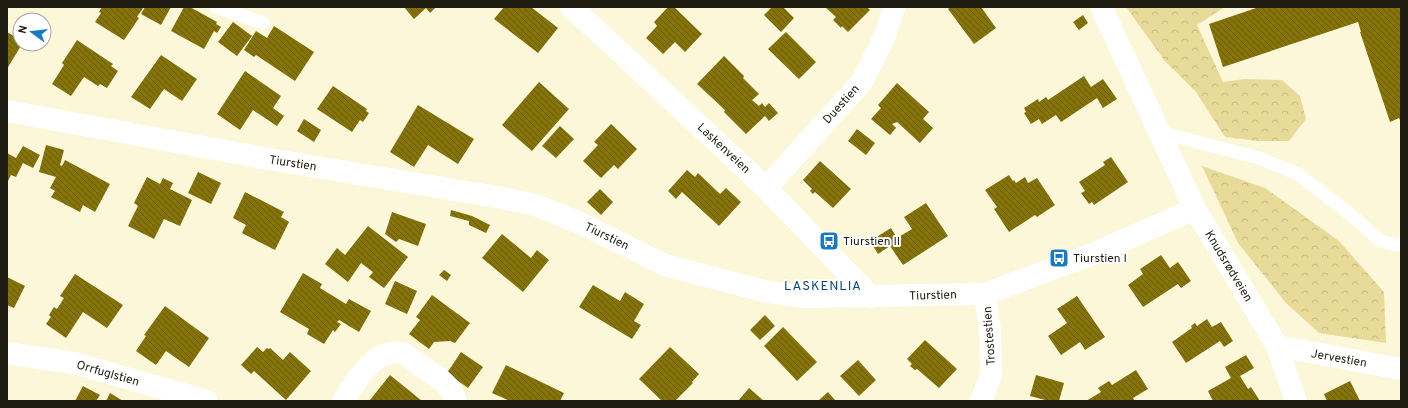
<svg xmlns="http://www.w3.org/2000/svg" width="1408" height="408" font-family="Overpass,sans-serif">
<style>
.forest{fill:url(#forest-crowns)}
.building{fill:url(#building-back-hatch)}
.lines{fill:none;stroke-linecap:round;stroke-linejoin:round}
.lane{stroke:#fff;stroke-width:13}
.street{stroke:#fff;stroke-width:22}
.secondary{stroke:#fff;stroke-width:22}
.labels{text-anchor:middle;stroke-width:4;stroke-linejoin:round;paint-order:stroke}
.street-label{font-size:12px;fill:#1e1c11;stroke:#fff}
.poi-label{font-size:12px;fill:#1e1c11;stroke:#fff;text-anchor:start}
.neighbourhood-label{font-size:13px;letter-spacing:1px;fill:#084777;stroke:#fff}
</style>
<defs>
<pattern id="forest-crowns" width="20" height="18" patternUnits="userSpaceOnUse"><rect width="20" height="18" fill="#e8db9a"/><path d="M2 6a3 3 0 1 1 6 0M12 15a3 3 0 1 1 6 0" fill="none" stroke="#c7bb84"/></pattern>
<pattern id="building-back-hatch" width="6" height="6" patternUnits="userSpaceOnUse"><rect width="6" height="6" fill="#84730b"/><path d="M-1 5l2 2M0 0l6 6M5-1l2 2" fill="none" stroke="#6b5e0a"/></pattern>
</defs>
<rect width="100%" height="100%" fill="#fdf7da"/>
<g class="forest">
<polygon points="1126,7 1225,7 1197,25 1223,82 1244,79 1282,80 1300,96 1306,119 1289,141 1258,141 1225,137 1196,92 1164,60"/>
<polygon points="1202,166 1265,188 1339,241 1384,292 1386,343 1319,333 1286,303 1238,243"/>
</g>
<g class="building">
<polygon points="102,7 143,7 143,8 137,17 139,18 124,40 95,22 101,13 99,12"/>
<polygon points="145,7 171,7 161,25 141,14"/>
<polygon points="184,7 190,7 217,22 216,24 221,27 217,33 214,31 204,49 171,31"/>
<polygon points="404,7 436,7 430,13 426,8 414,19"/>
<polygon points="504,7 531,7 558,28 538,53 494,19"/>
<polygon points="668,7 674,7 702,34 685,52 675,42 663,54 646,38 657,26 654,22"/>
<polygon points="772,7 783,7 794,18 781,32 764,15"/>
<polygon points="825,7 867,7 870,10 848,32 842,26 841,28 833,20 836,17"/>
<polygon points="951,7 981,7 996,28 974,44 948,9"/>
<polygon points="1259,7 1401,7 1401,122 1399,118 1390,122 1360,32 1361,32 1358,22 1223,67 1209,24"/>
<polygon points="1083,15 1088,23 1079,30 1073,22"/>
<polygon points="233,22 252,36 237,56 218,42"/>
<polygon points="274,26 314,52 295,81 256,55 254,57 244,50 256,31 267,38"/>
<polygon points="7,32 20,40 20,44 22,44 7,69"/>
<polygon points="786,32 816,62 799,79 768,49"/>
<polygon points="77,40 113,64 111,66 118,71 107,88 100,84 98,86 84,77 71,96 52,84 64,65 62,63"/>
<polygon points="161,55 197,79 182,101 164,89 150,109 131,97"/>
<polygon points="724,56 744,76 743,78 759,94 752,100 759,106 762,103 765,107 769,103 778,113 769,121 765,116 746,134 724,112 725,110 697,84"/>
<polygon points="245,71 281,96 273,108 284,116 277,126 253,110 240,130 217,114"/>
<polygon points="1084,76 1091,87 1103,79 1117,99 1103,108 1097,98 1061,122 1056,115 1042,124 1039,119 1031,124 1024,113 1026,112 1024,108 1038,99 1039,102 1046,97 1048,100"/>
<polygon points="539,82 569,109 532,151 502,125"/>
<polygon points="897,83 929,112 923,119 933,128 920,143 897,122 892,124 896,128 890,135 871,119 881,108 878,105"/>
<polygon points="333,86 367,109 366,111 369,113 363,122 360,120 352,132 317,109"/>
<polygon points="418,105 474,139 458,164 428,145 414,167 390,152"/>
<polygon points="304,119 321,130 314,142 297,131"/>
<polygon points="611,124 637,149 618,169 614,165 601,178 583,161 598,145 594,142"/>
<polygon points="560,126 574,139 556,158 542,146"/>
<polygon points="857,129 875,143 866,155 848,141"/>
<polygon points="46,145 64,150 60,165 62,166 65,160 110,184 95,212 83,205 80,212 51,197 55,191 50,188 56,177 39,172"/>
<polygon points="23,146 40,155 33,168 23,163 16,177 11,175 7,183 7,153 16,158"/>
<polygon points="1111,157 1128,182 1094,205 1092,202 1089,204 1081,193 1085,191 1079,182 1105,165 1103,162"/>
<polygon points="820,161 851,189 833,208 815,192 813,194 810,191 812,189 803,180"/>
<polygon points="687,170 695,177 698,173 720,194 726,188 741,202 719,226 682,192 676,199 668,191"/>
<polygon points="198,172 221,183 211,204 188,193"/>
<polygon points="1009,175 1013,181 1014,180 1016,183 1025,177 1028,183 1037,178 1055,205 1037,217 1035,215 1009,232 994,209 997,207 985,190"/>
<polygon points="147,177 160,184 163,178 173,183 170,189 192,200 180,226 164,219 154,239 128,226 138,206 134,203"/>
<polygon points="600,189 613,202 601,215 587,202"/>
<polygon points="245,192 284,212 281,217 289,222 275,250 242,233 246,225 233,218"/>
<polygon points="926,203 948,236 903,265 890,246 878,254 870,241 891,228 897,238 912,229 904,217"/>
<polygon points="451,210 472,216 490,225 486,233 469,225 469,221 450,216"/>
<polygon points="392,212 426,224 418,246 399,239 396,242 385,234"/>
<polygon points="368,226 408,257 384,288 369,277 373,272 361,263 348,282 325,264 337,248 345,255"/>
<polygon points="502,234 531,258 537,250 549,260 523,292 482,258"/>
<polygon points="1161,255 1170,268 1178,262 1191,281 1181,288 1178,284 1143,307 1128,285 1143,274 1140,269"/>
<polygon points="444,270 451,275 447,281 439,275"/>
<polygon points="303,273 322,284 320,288 346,304 349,299 371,311 359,332 339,320 337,322 341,324 335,332 333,330 324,344 307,334 309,329 280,312"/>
<polygon points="75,274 123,305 107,328 83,312 66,338 46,324 51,317 49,315 54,307 57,309 64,298 60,296"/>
<polygon points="7,277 25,286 14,308 7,305"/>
<polygon points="395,281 417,291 407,314 385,304"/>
<polygon points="593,285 620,301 625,292 644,304 634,321 641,325 632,339 579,307"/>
<polygon points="432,295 470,323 455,343 450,341 434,342 429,349 409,334 420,320 416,317"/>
<polygon points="1077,296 1105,337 1085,350 1080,342 1061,355 1048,336 1067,323 1057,309"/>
<polygon points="165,306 209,338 189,367 166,351 156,365 136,351 146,336 144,335"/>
<polygon points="765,315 775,326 760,340 750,330"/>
<polygon points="1207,319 1212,327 1221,322 1233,341 1224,347 1220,341 1186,363 1172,342 1192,328 1191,326 1195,323 1197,326"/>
<polygon points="783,327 817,362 797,381 764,346"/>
<polygon points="925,340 957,369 939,388 917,369 915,370 910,366 912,364 907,359"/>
<polygon points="257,347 263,352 267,348 269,349 270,348 283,360 290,352 311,371 286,400 254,371 251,374 241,365"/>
<polygon points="670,347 699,374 692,382 693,383 675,401 662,401 639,379"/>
<polygon points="461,352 483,367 468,388 447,373"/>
<polygon points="1246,355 1254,368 1240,376 1248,389 1251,387 1260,401 1213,401 1208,391 1231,378 1225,367"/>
<polygon points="858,360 876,380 859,396 840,376"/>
<polygon points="506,365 564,393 560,401 510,401 492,393"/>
<polygon points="1136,370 1148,389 1133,398 1135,401 1086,401 1101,392 1098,388 1109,381 1112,385"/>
<polygon points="390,375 422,401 372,401 370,400"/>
<polygon points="1036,375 1064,383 1059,401 1049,401 1030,396"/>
<polygon points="1350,381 1360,401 1327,401 1324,394"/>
<polygon points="83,386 100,395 96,401 75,401"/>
<polygon points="749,388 764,401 738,401"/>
<polygon points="828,392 836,401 818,401"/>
<polygon points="110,393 123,401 106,401"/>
</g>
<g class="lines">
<g class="lane">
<polyline points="216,7 263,23"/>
<polyline points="1159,132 1259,158 1298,174 1349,213 1380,241 1397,245 1401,244"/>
</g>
<g class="street">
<polyline points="571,7 617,49 766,188 871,297"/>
<polyline points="7,111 269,159 497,197 536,205 582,224 665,265 764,291 804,297 985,294 1090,255 1195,209"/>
<polyline points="766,188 862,82 885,36 894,7"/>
<polyline points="1277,346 1401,369"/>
<polyline points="7,353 74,363 207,401"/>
<path d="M 343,401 C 357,381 372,348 402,353 C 408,355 421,366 427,370 C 439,378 452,386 456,401"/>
<polyline points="981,401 991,375 990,331 985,294"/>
</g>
<polyline class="secondary" points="1102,7 1103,11 1195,209 1277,346 1296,401"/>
</g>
<defs>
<symbol id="bus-square" viewBox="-11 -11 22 22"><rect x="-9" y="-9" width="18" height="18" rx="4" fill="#187ac6" stroke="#fff"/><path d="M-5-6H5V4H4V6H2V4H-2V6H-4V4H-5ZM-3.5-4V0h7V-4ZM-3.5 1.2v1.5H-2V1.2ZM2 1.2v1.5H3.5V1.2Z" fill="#fff"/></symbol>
</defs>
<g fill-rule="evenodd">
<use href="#bus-square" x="818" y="230" width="22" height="22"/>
<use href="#bus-square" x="1048" y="247" width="22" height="22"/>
</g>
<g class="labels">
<g class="street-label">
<text transform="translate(841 104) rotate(-48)" y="4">Duestien</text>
<text transform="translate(724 148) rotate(43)" y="4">Laskenveien</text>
<text transform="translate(293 163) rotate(9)" y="4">Tiurstien</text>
<text transform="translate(607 236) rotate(26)" y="4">Tiurstien</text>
<text transform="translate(1229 266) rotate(59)" y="4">Knudsrødveien</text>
<text transform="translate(933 295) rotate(-2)" y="4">Tiurstien</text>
<text transform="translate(989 336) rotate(-94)" y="4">Trostestien</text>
<text transform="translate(1339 358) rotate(10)" y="4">Jervestien</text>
<text transform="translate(108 373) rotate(16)" y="4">Orrfuglstien</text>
</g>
<g class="poi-label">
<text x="843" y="245">Tiurstien II</text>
<text x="1073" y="262">Tiurstien I</text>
</g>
<g class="neighbourhood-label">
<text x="823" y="290">LASKENLIA</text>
</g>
</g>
<rect width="1408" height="408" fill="none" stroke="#1e1c11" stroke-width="16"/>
<g transform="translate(32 32) rotate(285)"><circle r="19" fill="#ffffff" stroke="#a5a4a0"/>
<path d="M0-3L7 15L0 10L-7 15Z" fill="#187ac6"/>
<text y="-6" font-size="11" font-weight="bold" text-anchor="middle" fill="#1e1c11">N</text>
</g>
</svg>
